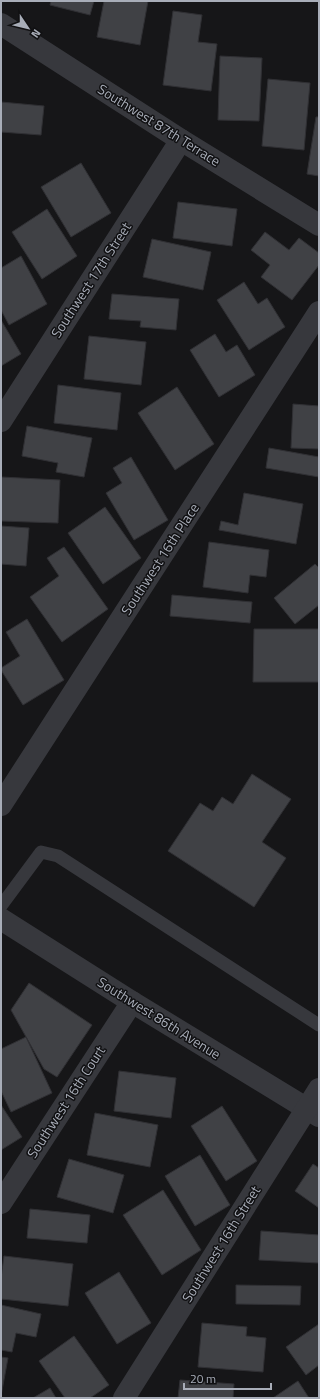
<svg xmlns="http://www.w3.org/2000/svg" width="320" height="1399" font-family="'Titillium Web',sans-serif">
<style>
.building{fill:#404145;stroke:#303034}
.lines{fill:none;stroke-linecap:round;stroke-linejoin:round}
.service{stroke:#37383d;stroke-width:13}
.minor{stroke:#37383d;stroke-width:22}
.labels{text-anchor:middle;stroke-width:3;stroke-linejoin:round;paint-order:stroke}
.street-label{font-size:14px;fill:#a8adb8;stroke:#111113}
</style>
<rect width="100%" height="100%" fill="#161618"/>
<g class="building">
<polygon points="51,1 94,1 90,15 50,5"/>
<polygon points="104,1 148,1 140,45 97,37"/>
<polygon points="173,11 202,15 198,42 217,44 211,91 163,85"/>
<polygon points="220,56 262,58 259,121 218,120"/>
<polygon points="268,79 310,83 304,150 262,146"/>
<polygon points="1,102 44,106 41,135 1,132"/>
<polygon points="316,117 319,117 319,176 307,174"/>
<polygon points="81,163 111,213 71,237 41,187"/>
<polygon points="178,202 237,209 232,246 173,238"/>
<polygon points="47,209 77,256 42,279 12,232"/>
<polygon points="265,232 289,250 299,238 319,253 319,265 292,300 261,277 270,265 251,250"/>
<polygon points="152,239 211,252 203,290 143,277"/>
<polygon points="21,256 47,304 9,325 1,310 1,268"/>
<polygon points="244,282 258,304 267,298 285,327 249,350 217,300"/>
<polygon points="112,294 179,299 176,330 140,327 141,321 109,319"/>
<polygon points="1,320 21,354 1,366"/>
<polygon points="215,334 226,352 237,345 255,375 219,397 190,350"/>
<polygon points="89,336 146,342 141,385 84,379"/>
<polygon points="58,385 121,393 117,430 54,423"/>
<polygon points="177,387 214,444 175,470 138,413"/>
<polygon points="293,404 319,406 319,449 291,448"/>
<polygon points="27,426 92,438 84,477 56,472 58,463 22,456"/>
<polygon points="269,448 319,457 319,477 266,468"/>
<polygon points="131,457 168,520 134,540 106,493 122,483 113,468"/>
<polygon points="1,477 60,480 58,523 1,521"/>
<polygon points="244,493 303,504 296,544 219,530 221,521 238,525"/>
<polygon points="105,507 141,558 103,584 68,533"/>
<polygon points="1,526 29,528 26,566 1,564"/>
<polygon points="209,542 269,550 266,577 250,575 248,593 203,587"/>
<polygon points="64,547 108,609 62,642 30,597 59,576 47,558"/>
<polygon points="315,564 319,568 319,605 295,624 274,598"/>
<polygon points="172,595 252,602 250,623 170,616"/>
<polygon points="27,619 64,680 23,705 1,670 1,668 20,656 6,632"/>
<polygon points="254,629 319,629 319,682 253,682"/>
<polygon points="252,774 291,799 262,842 286,858 254,907 168,851 200,803 213,811 222,797 233,804"/>
<polygon points="29,983 92,1025 57,1077 44,1069 11,1010"/>
<polygon points="26,1037 52,1093 11,1112 1,1091 1,1049"/>
<polygon points="119,1071 176,1078 171,1118 114,1111"/>
<polygon points="1,1105 22,1137 1,1150"/>
<polygon points="222,1106 257,1161 226,1181 191,1126"/>
<polygon points="95,1113 158,1125 150,1167 87,1155"/>
<polygon points="200,1155 230,1205 195,1226 165,1176"/>
<polygon points="69,1159 124,1175 113,1213 57,1197"/>
<polygon points="313,1164 319,1168 319,1208 295,1191"/>
<polygon points="163,1190 201,1250 162,1275 123,1215"/>
<polygon points="30,1209 90,1215 87,1243 27,1238"/>
<polygon points="261,1231 319,1235 319,1263 259,1260"/>
<polygon points="4,1256 73,1264 68,1306 1,1299 1,1278"/>
<polygon points="119,1272 151,1323 117,1344 85,1293"/>
<polygon points="236,1285 301,1286 300,1305 236,1304"/>
<polygon points="1,1305 41,1314 36,1337 16,1333 12,1352 1,1350"/>
<polygon points="202,1323 247,1327 246,1336 266,1338 263,1372 198,1367"/>
<polygon points="319,1324 319,1365 306,1375 286,1347"/>
<polygon points="74,1336 109,1385 90,1398 65,1398 39,1361"/>
<polygon points="1,1357 8,1358 1,1396"/>
<polygon points="180,1380 234,1384 233,1398 178,1398"/>
<polygon points="298,1381 309,1398 273,1398"/>
<polygon points="50,1388 56,1398 33,1398"/>
</g>
<g class="lines">
<polyline class="service" points="1,906 41,852 58,856 319,1025"/>
<g class="minor">
<polyline points="1,24 181,140 319,225"/>
<polyline points="1,421 181,140"/>
<polyline points="1,805 319,312"/>
<polyline points="1,919 132,1002 319,1116"/>
<polyline points="1,1203 132,1002"/>
<polyline points="124,1398 319,1089"/>
</g>
</g>
<g class="labels">
<g class="street-label">
<text transform="translate(159 125) rotate(32)" y="5">Southwest 87th Terrace</text>
<text transform="translate(91 280) rotate(-57)" y="5">Southwest 17th Street</text>
<text transform="translate(160 559) rotate(-57)" y="5">Southwest 16th Place</text>
<text transform="translate(159 1018) rotate(32)" y="5">Southwest 86th Avenue</text>
<text transform="translate(66 1102) rotate(-57)" y="5">Southwest 16th Court</text>
<text transform="translate(221 1244) rotate(-58)" y="5">Southwest 16th Street</text>
</g>
</g>
<rect width="320" height="1399" fill="none" stroke="#a8adb8" stroke-width="4"/>
<g transform="translate(28 28) rotate(125)" stroke="#111113" stroke-width="3" paint-order="stroke">
<path d="M0-3L7 15L0 10L-7 15Z" fill="#a8adb8"/>
<text y="-6" font-size="11" font-weight="bold" text-anchor="middle" fill="#a8adb8">N</text>
</g>
<path d="M184 1383v6h87v-6" fill="none" stroke="#a8adb8" stroke-width="2"/>
<text x="190" y="1383" font-size="12" fill="#a8adb8" stroke="#111113" stroke-width="3" paint-order="stroke">20 m</text>
</svg>
